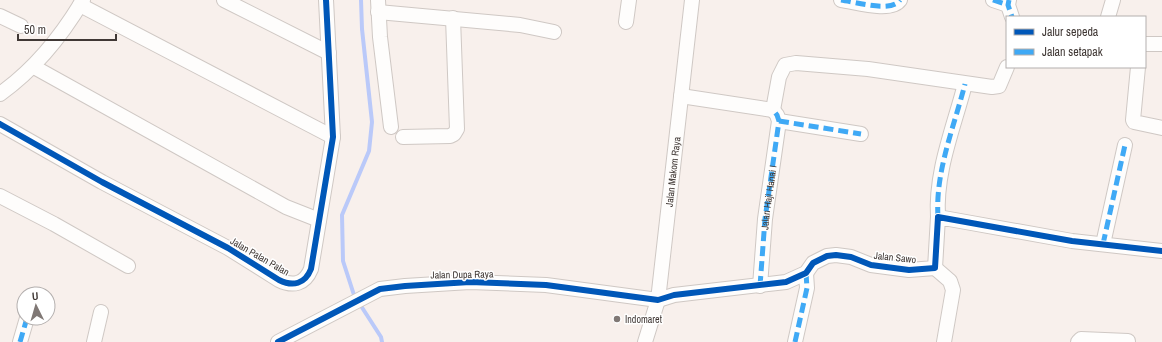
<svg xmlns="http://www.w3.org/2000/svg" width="1162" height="342" font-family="'Archivo Narrow',sans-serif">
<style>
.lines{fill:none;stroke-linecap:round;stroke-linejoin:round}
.stream{stroke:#bac9f9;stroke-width:4}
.minor-casing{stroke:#cfc8c4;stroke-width:16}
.minor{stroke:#fefdfc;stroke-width:14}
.quiet{stroke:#3fa9f5;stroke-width:5;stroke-dasharray:10 5;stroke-linecap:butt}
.cycleway-casing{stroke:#fff;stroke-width:8}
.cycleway{stroke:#0057b8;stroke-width:6}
.poi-dot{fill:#807875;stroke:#fff;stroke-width:1.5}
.labels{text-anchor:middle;stroke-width:3;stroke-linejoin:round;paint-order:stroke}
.street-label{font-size:10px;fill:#403835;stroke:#fff}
.poi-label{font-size:10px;fill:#403835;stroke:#fff;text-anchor:start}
</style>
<rect width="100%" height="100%" fill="#f8f0ec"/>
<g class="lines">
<polyline class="stream" points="361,0 362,29 372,122 369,151 342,215 343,261 354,295 381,337 382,342"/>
<defs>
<g id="minor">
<polyline points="224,0 329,53"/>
<polyline points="378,0 380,37 391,127"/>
<path d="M 841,0 C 856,2 891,13 900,0"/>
<polyline points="993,0 1008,5"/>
<polyline points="1009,0 1008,5 1012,17"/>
<polyline points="80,5 333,137"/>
<polyline points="378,12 520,25 554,32"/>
<polyline points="0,16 21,26"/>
<polyline points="1108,17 1113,0"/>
<polyline points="626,22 629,0"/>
<polyline points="1145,44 1162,44"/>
<polyline points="34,67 286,207 319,220"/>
<polyline points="1138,67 1133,120 1134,122 1162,128"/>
<path d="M 0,94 C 35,69 61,37 83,0"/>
<polyline points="681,96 773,110"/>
<polyline points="773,110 779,77 785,65 796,63 868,69 992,87 999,86 1007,67"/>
<polyline points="779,121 861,134"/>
<path d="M 0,124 L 102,182 L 228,248 L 279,280 C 293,287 305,284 311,269 L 333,137 L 326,0"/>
<polyline points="403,137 450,136 454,134 457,129 453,18"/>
<polyline points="0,196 54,224 128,266"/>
<path d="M 938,217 C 935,172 954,127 965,84"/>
<polyline points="1103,244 1125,145"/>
<polyline points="935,268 950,281 953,290 944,342"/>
<polyline points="760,286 765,219 779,121 777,115 773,110"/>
<polyline points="20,342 27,318"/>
<polyline points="94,342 101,312"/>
<polyline points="278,342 380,289 405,286 470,282 546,285 658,300 674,295 786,282 806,273 813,263 827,256 836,255 851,257 871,265 909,270 935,268 938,217 1072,241 1162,251"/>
<path id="s1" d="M 645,342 L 658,300 L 692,0"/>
<polyline points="795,342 807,288 806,273"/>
<polyline points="1078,342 1081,339 1128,341"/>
</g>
</defs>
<use href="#minor" class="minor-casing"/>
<use href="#minor" class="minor"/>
<g class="quiet">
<path d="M 841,0 C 856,2 891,13 900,0"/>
<polyline points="993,0 1008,5"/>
<polyline points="1009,0 1008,5 1012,17"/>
<polyline points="779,121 861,134"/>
<path d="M 938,217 C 935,172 954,127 965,84"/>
<polyline points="1103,244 1125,145"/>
<path id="s2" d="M 760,286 L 765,219 L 779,121 L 777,115 L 773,110"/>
<polyline points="20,342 27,318"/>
<polyline points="795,342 807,288 806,273"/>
</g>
<defs>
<g id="cycleway">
<path d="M 0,124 L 102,182 L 228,248 L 279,280 C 293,287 305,284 311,269 L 333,137 L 326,0"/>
<polyline points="278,342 380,289 405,286 470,282 546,285 658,300 674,295 786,282 806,273 813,263 827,256 836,255 851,257 871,265 909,270 935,268 938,217 1072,241 1162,251"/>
</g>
</defs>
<use href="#cycleway" class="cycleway-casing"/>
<use href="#cycleway" class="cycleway"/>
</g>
<circle class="poi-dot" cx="617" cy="319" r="4"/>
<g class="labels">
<g class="street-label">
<text dy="4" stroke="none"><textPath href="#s1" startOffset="173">Jalan Makom Raya</textPath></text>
<text dy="4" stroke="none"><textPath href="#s2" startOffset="89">Jalan Haji Hanai I</textPath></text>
<text transform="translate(260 256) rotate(30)" y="4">Jalan Palan Palan</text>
<text transform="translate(895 257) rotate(6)" y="4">Jalan Sawo</text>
<text transform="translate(462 274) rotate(-1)" y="4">Jalan Dupa Raya</text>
</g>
<g class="poi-label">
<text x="625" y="323">Indomaret</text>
</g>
</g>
<rect x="1006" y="16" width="140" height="52" fill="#ffffff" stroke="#b3afae"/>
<rect x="1014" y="29" width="20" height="6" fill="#0057b8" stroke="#b3afae"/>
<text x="1042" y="36" font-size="12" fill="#403835">Jalur sepeda</text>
<rect x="1014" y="49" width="20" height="6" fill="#3fa9f5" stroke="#b3afae"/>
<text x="1042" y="56" font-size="12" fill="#403835">Jalan setapak</text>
<g transform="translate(36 306) rotate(355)"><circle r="19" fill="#ffffff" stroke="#b3afae"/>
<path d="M0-3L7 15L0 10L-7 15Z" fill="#807875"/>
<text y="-6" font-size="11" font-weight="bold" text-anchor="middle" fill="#403835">U</text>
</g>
<path d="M18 34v6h98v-6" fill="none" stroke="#403835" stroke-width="2"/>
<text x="24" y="34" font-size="12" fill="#403835" stroke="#ffffff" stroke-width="3" paint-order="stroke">50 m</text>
</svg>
